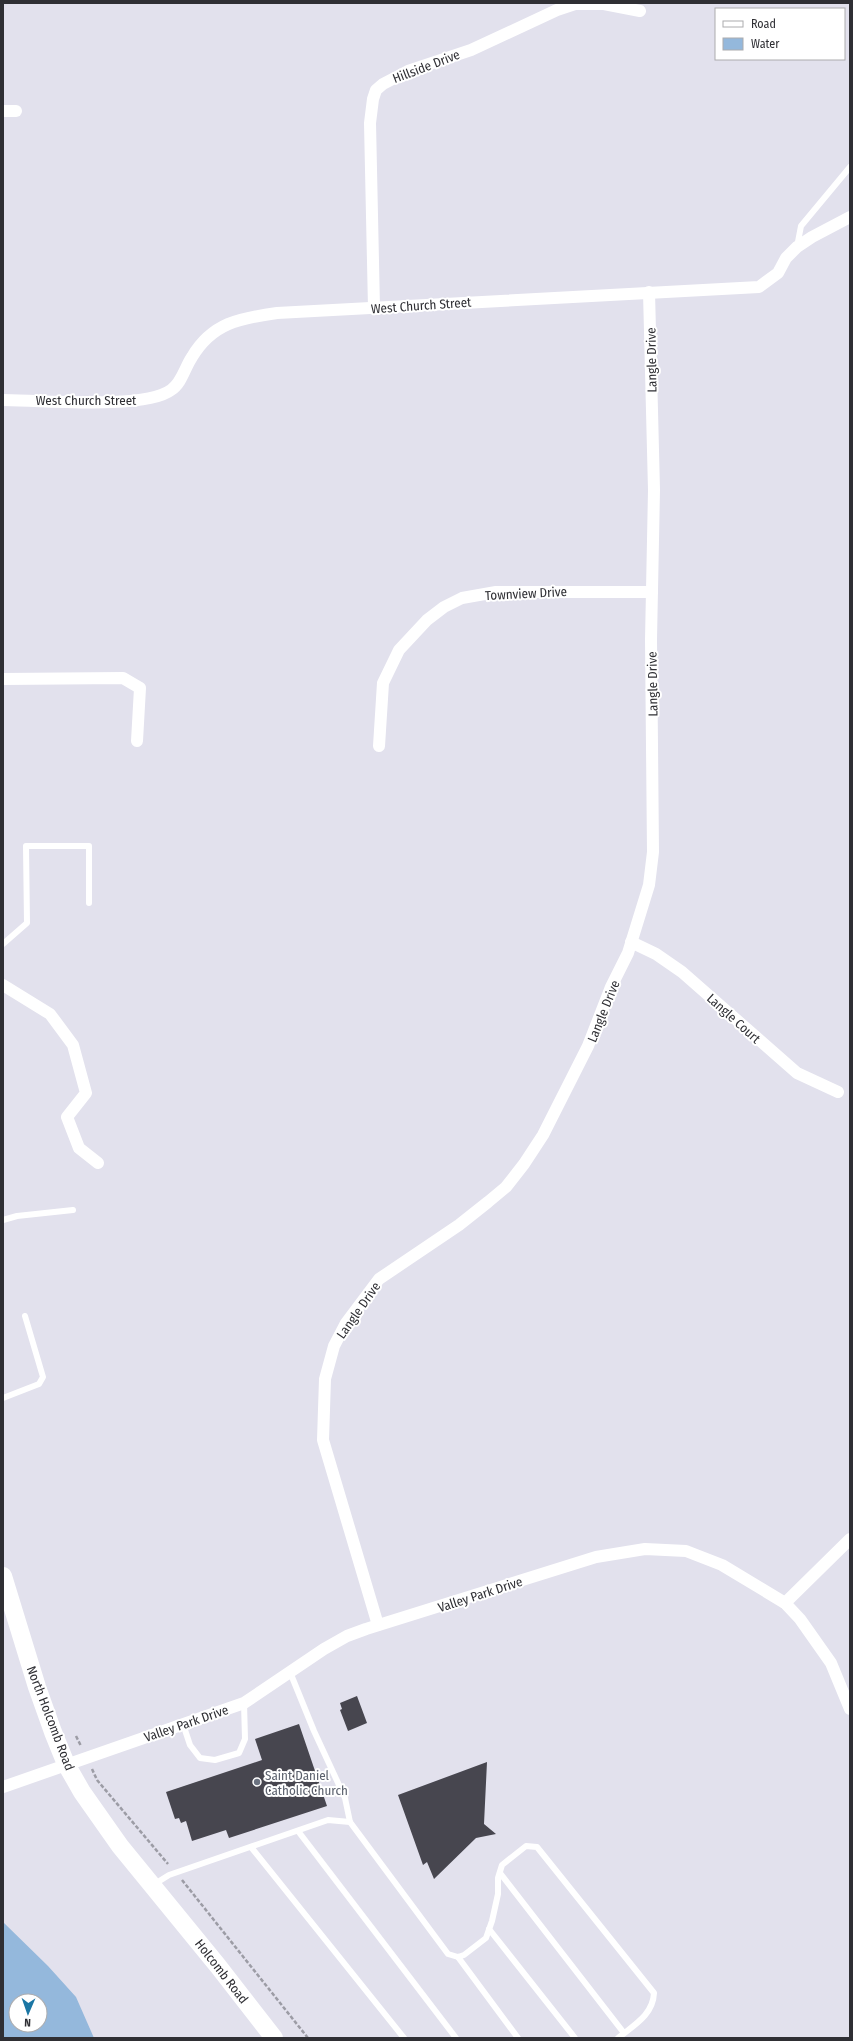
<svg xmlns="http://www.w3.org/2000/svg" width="853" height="2041" font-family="'Fira Sans Condensed',sans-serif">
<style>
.water{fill:#94b8dc;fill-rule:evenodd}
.building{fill:#47464f}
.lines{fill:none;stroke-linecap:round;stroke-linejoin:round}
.path{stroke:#9c9ca5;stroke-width:2.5;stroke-dasharray:4 2;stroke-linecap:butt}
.lane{stroke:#fff;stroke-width:6}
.street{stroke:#fff;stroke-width:12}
.secondary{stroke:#fff;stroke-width:18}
.worship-dot{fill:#6b7280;stroke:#fff;stroke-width:1.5}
.labels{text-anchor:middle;stroke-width:4;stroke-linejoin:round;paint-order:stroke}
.street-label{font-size:13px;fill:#2f2f34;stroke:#fff}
.worship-label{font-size:13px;fill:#5b616d;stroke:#fff;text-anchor:start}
</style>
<rect width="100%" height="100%" fill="#e2e1ed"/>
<path class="water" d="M 3,1922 L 48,1966 L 76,1997 L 94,2038 L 3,2038 ZM 16,2001 L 40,2001 L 40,2025 L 16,2025 Z"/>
<g class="building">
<polygon points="357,1696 367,1723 348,1731 340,1710 342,1709 340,1703"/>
<polygon points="299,1724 327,1806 229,1838 226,1830 192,1841 186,1821 181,1823 179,1818 175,1819 166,1792 262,1760 255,1739"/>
<polygon points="487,1762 484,1824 496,1834 476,1838 434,1879 427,1862 423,1865 398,1795"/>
</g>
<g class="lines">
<g class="path">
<polyline points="76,1736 81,1746"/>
<polyline points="92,1769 97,1780 168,1864"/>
<polyline points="182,1880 308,2038"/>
</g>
<g class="lane">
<polyline points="797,247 801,226 850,167"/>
<polyline points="3,944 27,923 26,846 89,846 89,903"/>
<polyline points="3,1220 17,1216 73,1210"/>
<polyline points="3,1398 39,1384 43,1377 25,1316"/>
<polyline points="290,1672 314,1731 345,1798 350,1822"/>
<polyline points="183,1724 190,1745 200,1758 215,1760 239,1753 245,1739 244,1703"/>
<polyline points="298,1831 456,2038"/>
<polyline points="251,1847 404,2038"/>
<polyline points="500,1873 624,2033"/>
<path d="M 153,1885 L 169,1875 L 328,1820 L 350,1822 L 448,1954 L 458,1957 L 464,1955 L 486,1938 L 492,1921 L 498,1894 L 498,1878 L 502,1865 L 526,1846 L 537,1847 L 654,1993 C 653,2015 634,2025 618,2038"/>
<polyline points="489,1929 575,2038"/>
<polyline points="458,1957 518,2038"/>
</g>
<g class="street">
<polyline points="3,111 16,111"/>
<polyline points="374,308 370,123 373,99 376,90 383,84 408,71 471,50 557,10 575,4 604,4 640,11"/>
<path d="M 3,400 C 40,400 145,410 171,390 C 182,383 185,367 192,357 C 212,323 240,318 277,313 L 759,287 L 778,273 L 786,258 L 797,247 L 812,237 L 850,217"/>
<polyline points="3,679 123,678 140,688 137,741"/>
<polyline points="379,746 383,683 399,650 427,620 444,607 462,598 496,592 652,592"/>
<polyline points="631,942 656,954 682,972 797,1073 838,1092"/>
<polyline points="3,985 50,1014 73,1045 86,1093 67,1117 79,1148 98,1163"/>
<polyline points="785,1603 850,1539"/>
<polyline points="378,1625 323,1440 325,1379 334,1346 346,1323 379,1279 459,1225 488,1202 506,1187 524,1164 543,1135 588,1046 611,987 628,953 649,885 653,852 651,640 654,490 649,292"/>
<polyline points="3,1787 244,1703 324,1649 347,1636 366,1629 596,1557 645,1549 686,1551 722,1565 785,1603 800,1619 831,1663 850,1709"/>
</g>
<polyline class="secondary" points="3,1576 37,1687 53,1732 66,1764 82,1792 120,1846 218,1966 274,2038"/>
</g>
<circle class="worship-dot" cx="257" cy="1782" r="4"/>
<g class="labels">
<g class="street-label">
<text transform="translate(426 66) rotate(-21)" y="5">Hillside Drive</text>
<text transform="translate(421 305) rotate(-4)" y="5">West Church Street</text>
<text transform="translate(651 360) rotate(-91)" y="5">Langle Drive</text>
<text x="86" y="405">West Church Street</text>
<text transform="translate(526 593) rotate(-3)" y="5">Townview Drive</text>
<text transform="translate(652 684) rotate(-91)" y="5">Langle Drive</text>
<text transform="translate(603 1011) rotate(-68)" y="5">Langle Drive</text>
<text transform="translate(734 1018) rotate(42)" y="5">Langle Court</text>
<text transform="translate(358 1310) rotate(-55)" y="5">Langle Drive</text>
<text transform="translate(480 1594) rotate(-18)" y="5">Valley Park Drive</text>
<text transform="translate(51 1718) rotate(69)" y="5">North Holcomb Road</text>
<text transform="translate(186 1723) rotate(-19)" y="5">Valley Park Drive</text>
<text transform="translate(222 1971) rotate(52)" y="5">Holcomb Road</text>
</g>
<g class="worship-label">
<text x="265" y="1780">Saint Daniel<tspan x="265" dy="15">Catholic Church</tspan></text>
</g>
</g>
<rect width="853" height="2041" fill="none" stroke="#2f2f34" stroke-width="8"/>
<rect x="715" y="8" width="130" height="52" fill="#ffffff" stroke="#acacae"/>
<rect x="723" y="21" width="20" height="6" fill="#ffffff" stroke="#acacae"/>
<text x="751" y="28" font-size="12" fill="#2f2f34">Road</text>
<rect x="723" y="38" width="20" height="12" fill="#94b8dc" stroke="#acacae"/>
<text x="751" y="48" font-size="12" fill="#2f2f34">Water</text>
<g transform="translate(28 2013) rotate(182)"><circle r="19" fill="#ffffff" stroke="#acacae"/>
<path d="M0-3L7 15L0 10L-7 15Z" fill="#1b76a4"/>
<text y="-6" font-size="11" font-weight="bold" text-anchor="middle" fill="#2f2f34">N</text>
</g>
</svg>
